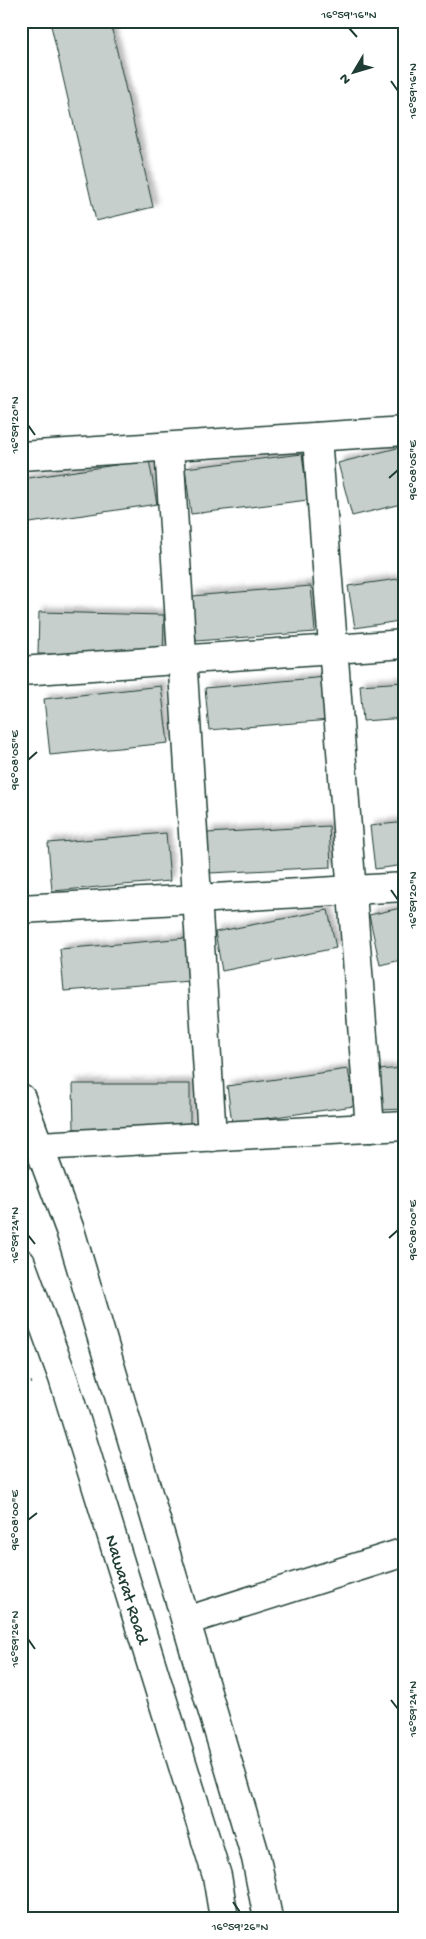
<svg xmlns="http://www.w3.org/2000/svg" width="426" height="1939" font-family="'Gochi Hand',sans-serif">
<style>
.building{fill:#c7cfcc;stroke:#1f3d34;filter:url(#shadow)}
.lines{fill:none;stroke-linecap:round;stroke-linejoin:round}
.minor-casing{stroke:#1f3d34;stroke-width:31}
.path{stroke:#1f3d34;stroke-width:3;stroke-dasharray:1 4;stroke-linecap:butt}
.minor{stroke:#fff;stroke-width:28}
.ticks{fill:none;stroke:#1f3d34;stroke-width:2}
.labels{text-anchor:middle;stroke-width:5;stroke-linejoin:round;paint-order:stroke}
.street-label{font-size:18px;fill:#1f3d34;stroke:#fff}
.neatline{fill:none;stroke:#1f3d34;stroke-width:2}
.ticks-label{font-size:12px;text-anchor:middle;fill:#1f3d34}
</style>
<defs>
<filter id="shadow"><feDropShadow dx="4.5" dy="-4.5" stdDeviation="2.5" flood-color="#0004"/></filter>
</defs>
<rect width="100%" height="100%" fill="#fff"/>
<filter id="ink" filterUnits="userSpaceOnUse"><feTurbulence type="fractalNoise" baseFrequency=".02" numOctaves="2"/><feDisplacementMap in="SourceGraphic" scale="10" xChannelSelector="R" yChannelSelector="G"/><feConvolveMatrix kernelMatrix="1 2 1 2 8 2 1 2 1" color-interpolation-filters="sRGB"/></filter>
<g filter="url(#ink)">
<g class="building">
<polygon points="50,21 110,21 153,207 96,221"/>
<polygon points="405,446 405,503 352,516 338,463"/>
<polygon points="302,454 308,500 191,514 185,468"/>
<polygon points="149,460 157,504 30,523 22,479"/>
<polygon points="405,578 405,620 355,628 348,586"/>
<polygon points="311,586 315,632 196,641 192,596"/>
<polygon points="39,612 164,615 163,657 38,654"/>
<polygon points="326,677 330,720 209,730 205,688"/>
<polygon points="405,682 405,718 363,721 360,685"/>
<polygon points="161,686 168,743 50,755 44,699"/>
<polygon points="405,822 405,865 375,869 370,826"/>
<polygon points="329,826 331,867 210,873 207,833"/>
<polygon points="166,833 170,881 52,891 48,843"/>
<polygon points="405,907 405,959 380,965 369,915"/>
<polygon points="328,910 336,948 222,971 215,932"/>
<polygon points="186,938 190,981 64,991 60,949"/>
<polygon points="405,1068 405,1109 380,1110 377,1070"/>
<polygon points="348,1069 354,1106 232,1123 227,1086"/>
<polygon points="73,1084 190,1084 190,1129 74,1129"/>
</g>
<g class="lines">
<defs>
<g id="minor">
<polyline points="317,437 370,1128"/>
<polyline points="169,447 212,1137"/>
<polyline points="21,456 405,431"/>
<polyline points="21,671 405,644"/>
<polyline points="21,909 405,887"/>
<polyline points="21,1098 70,1230 256,1858 268,1918"/>
<polyline points="39,1146 405,1126"/>
<polyline points="21,1263 63,1378 217,1876 224,1918"/>
<polyline points="186,1621 405,1552"/>
</g>
</defs>
<use href="#minor" class="minor-casing"/>
<polyline class="path" points="21,1384 35,1382"/>
<use href="#minor" class="minor"/>
</g>
</g>
<path class="ticks" d="M 349,28 L 357,37M 391,81 L 398,91M 28,425 L 35,435M 389,478 L 398,470M 28,760 L 37,752M 391,890 L 398,900M 28,1235 L 35,1244M 389,1238 L 398,1230M 28,1520 L 37,1513M 28,1639 L 35,1649M 391,1700 L 398,1709M 233,1902 L 240,1912"/>
<g class="labels">
<g class="street-label">
<text transform="translate(128 1589) rotate(73)" y="6">Nawarat Road</text>
</g>
</g>
<rect width="426" height="1939" fill="none" stroke="#fff" stroke-width="55"/>
<g transform="translate(354 72) rotate(232)" stroke="#ffffff" stroke-width="4" paint-order="stroke">
<path d="M0-4L9 19L0 12L-9 19Z" fill="#1f3d34"/>
<text y="-8" font-size="14" font-weight="bold" text-anchor="middle" fill="#1f3d34">N</text>
</g>
<rect x="28" y="28" width="370" height="1884" class="neatline"/>
<g class="ticks-label">
<text x="349" y="18">16°59'16"N</text>
<text transform="translate(412 91) rotate(-90)" y="4">16°59'16"N</text>
<text transform="translate(14 425) rotate(-90)" y="4">16°59'20"N</text>
<text transform="translate(412 470) rotate(-90)" y="4">96°08'05"E</text>
<text transform="translate(14 760) rotate(-90)" y="4">96°08'05"E</text>
<text transform="translate(412 900) rotate(-90)" y="4">16°59'20"N</text>
<text transform="translate(412 1230) rotate(-90)" y="4">96°08'00"E</text>
<text transform="translate(14 1235) rotate(-90)" y="4">16°59'24"N</text>
<text transform="translate(14 1520) rotate(-90)" y="4">96°08'00"E</text>
<text transform="translate(14 1639) rotate(-90)" y="4">16°59'26"N</text>
<text transform="translate(412 1709) rotate(-90)" y="4">16°59'24"N</text>
<text x="240" y="1930">16°59'26"N</text>
</g>
</svg>
